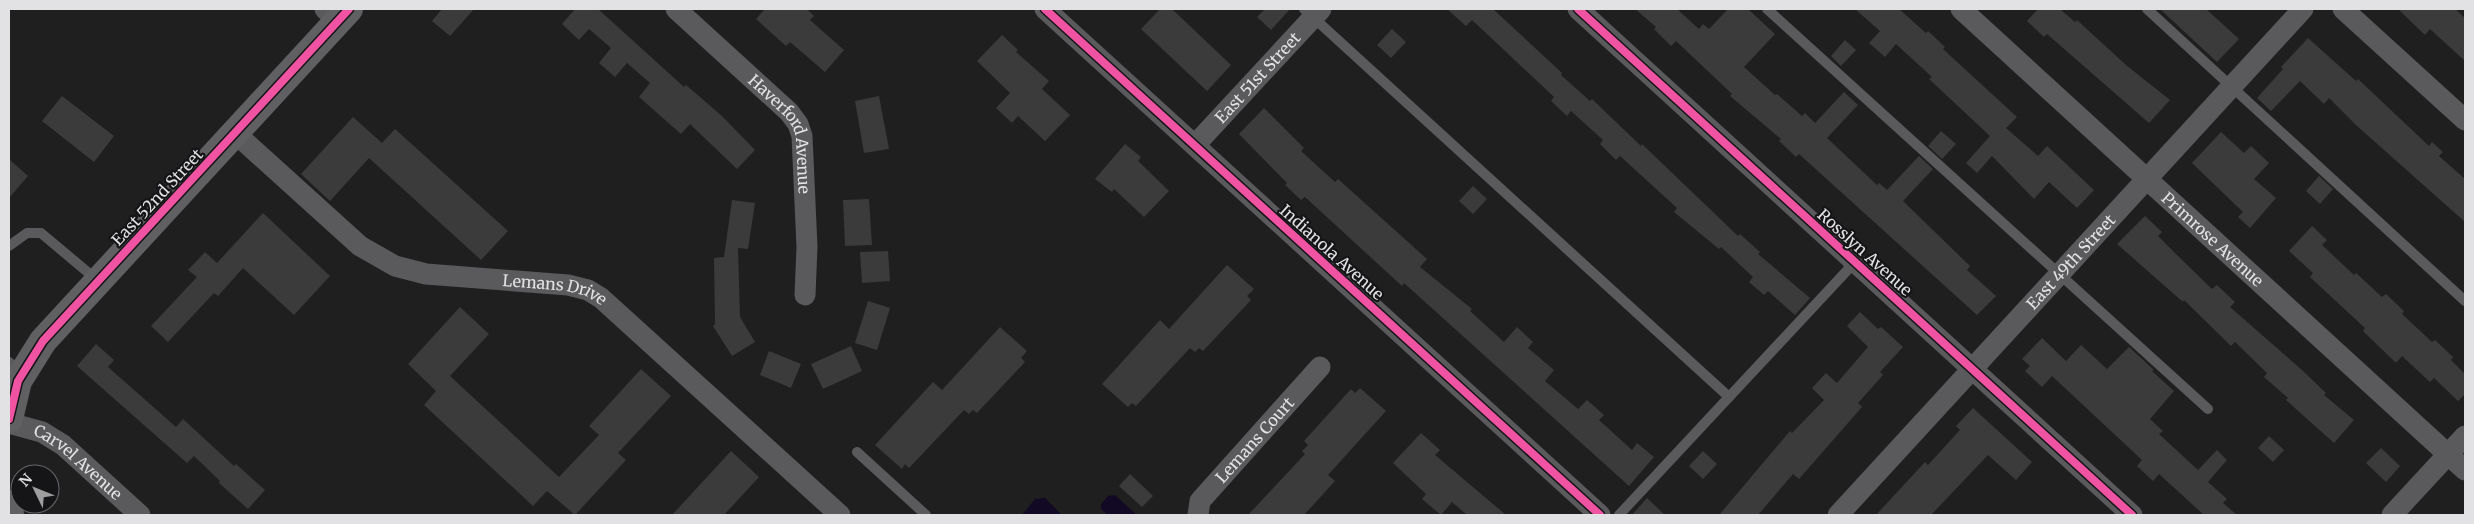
<svg xmlns="http://www.w3.org/2000/svg" width="2474" height="524" font-family="Merriweather,serif">
<style>
.water{fill:#120925}
.building{fill:#3b3b3c}
.lines{fill:none;stroke-linecap:round;stroke-linejoin:round}
.lane{stroke:#5a5a5c;stroke-width:10}
.street{stroke:#5a5a5c;stroke-width:21}
.secondary{stroke:#605f62;stroke-width:28}
.cycleway-casing{stroke:#151518;stroke-width:11}
.cycleway{stroke:#f153a3;stroke-width:8}
.labels{text-anchor:middle;stroke-width:4.5;stroke-linejoin:round;paint-order:stroke}
.street-label{font-size:16px;fill:#e2e2e4;stroke:#151518}
</style>
<rect width="100%" height="100%" fill="#1f1f20"/>
<g class="water">
<polygon points="1115,495 1137,515 1108,515 1101,509 1101,504 1108,496"/>
<polygon points="1045,498 1062,515 1022,515 1035,499"/>
</g>
<g class="building">
<polygon points="442,9 474,9 450,36 432,21"/>
<polygon points="575,9 598,9 684,87 686,85 722,116 755,150 737,169 690,124 681,134 639,97 650,83 627,63 615,77 599,63 611,48 589,29 579,40 562,24"/>
<polygon points="765,9 807,9 814,16 810,20 844,50 825,72 790,42 786,46 756,19"/>
<polygon points="1160,9 1172,9 1231,65 1207,91 1141,29"/>
<polygon points="1265,9 1290,9 1271,30 1257,17"/>
<polygon points="1447,9 1493,9 1562,73 1561,75 1590,101 1592,99 1641,146 1642,144 1738,236 1740,234 1760,252 1758,254 1810,298 1795,315 1768,291 1764,295 1749,282 1753,277 1721,247 1719,249 1674,212 1677,208 1620,156 1616,160 1600,144 1603,140 1571,111 1567,116 1551,101 1554,97 1503,49 1472,20 1466,26"/>
<polygon points="1635,9 1677,9 1699,29 1703,24 1709,29 1728,9 1748,9 1775,34 1744,67 1775,95 1777,94 1802,116 1805,113 1815,123 1844,92 1858,105 1827,138 1877,185 1879,183 1887,190 1919,156 1933,169 1903,201 1970,266 1967,270 1996,296 1977,315 1799,154 1796,157 1779,141 1781,139 1730,96 1732,94 1676,41 1671,46 1654,29 1656,27"/>
<polygon points="1855,9 1899,9 1926,33 1928,31 1945,47 1943,49 2017,117 2006,128 2038,156 2047,146 2094,190 2077,208 2049,182 2034,199 1992,156 1977,173 1966,163 1990,136 1929,79 1932,77 1896,44 1885,57 1869,43 1880,31"/>
<polygon points="2038,9 2060,9 2075,22 2077,20 2126,65 2170,100 2149,123 2047,34 2044,37 2027,21"/>
<polygon points="2160,9 2206,9 2239,39 2217,62"/>
<polygon points="2398,9 2455,9 2465,18 2465,61 2430,29 2425,35"/>
<polygon points="1392,29 1406,42 1391,58 1377,45"/>
<polygon points="1002,35 1018,50 1016,52 1049,81 1042,89 1070,115 1045,141 1018,116 1012,123 996,108 1010,93 977,61"/>
<polygon points="2308,38 2356,81 2358,79 2429,146 2432,142 2443,152 2439,156 2465,179 2465,222 2357,126 2329,98 2324,104 2300,81 2271,111 2257,98 2283,69 2281,67"/>
<polygon points="1845,40 1856,50 1841,66 1831,56"/>
<polygon points="62,96 114,136 94,162 42,121"/>
<polygon points="879,96 889,149 864,153 855,101"/>
<polygon points="1264,108 1304,148 1301,151 1335,182 1338,179 1427,259 1420,267 1472,309 1470,311 1504,342 1517,327 1533,342 1528,348 1554,370 1545,381 1578,409 1587,400 1604,415 1599,420 1632,450 1637,443 1654,457 1629,486 1404,283 1402,286 1305,197 1301,200 1285,185 1287,183 1239,134"/>
<polygon points="353,117 382,143 395,129 508,231 481,260 369,158 330,201 301,174"/>
<polygon points="1941,131 1956,144 1942,159 1928,146"/>
<polygon points="2221,132 2244,153 2251,146 2269,163 2254,179 2276,198 2250,228 2238,217 2243,212 2192,163"/>
<polygon points="1125,144 1141,157 1138,161 1169,191 1144,217 1114,189 1112,192 1095,179"/>
<polygon points="9,159 28,176 9,198"/>
<polygon points="2319,176 2333,189 2320,204 2306,191"/>
<polygon points="1473,186 1487,199 1473,214 1459,201"/>
<polygon points="869,199 872,245 845,246 843,200"/>
<polygon points="732,200 755,203 748,249 738,248 740,317 755,342 732,356 713,326 715,324 714,258 724,257"/>
<polygon points="263,213 330,276 294,315 243,268 218,296 214,293 168,342 151,326 197,277 188,270 205,252 217,263"/>
<polygon points="2145,216 2162,232 2158,236 2177,255 2212,289 2217,285 2235,302 2230,307 2302,370 2326,393 2324,395 2354,420 2334,443 2286,400 2288,398 2264,377 2267,373 2235,342 2231,346 2184,300 2183,302 2117,244"/>
<polygon points="2312,226 2327,240 2322,245 2354,275 2356,273 2382,297 2386,294 2404,311 2402,314 2432,342 2435,340 2453,357 2451,360 2465,374 2465,394 2458,401 2434,378 2430,382 2402,356 2396,363 2363,331 2365,328 2310,277 2313,273 2289,251"/>
<polygon points="888,251 890,281 862,283 860,252"/>
<polygon points="1227,265 1254,289 1247,296 1251,300 1203,351 1199,348 1195,352 1190,348 1136,406 1132,403 1128,407 1102,384 1160,320 1169,329"/>
<polygon points="868,301 890,308 877,350 855,343"/>
<polygon points="460,307 489,334 450,376 559,477 599,435 589,426 641,369 671,396 618,453 626,460 575,515 547,491 533,506 424,405 436,391 408,364"/>
<polygon points="1860,312 1878,329 1881,327 1903,347 1880,372 1883,375 1858,403 1862,407 1799,479 1793,474 1758,515 1719,515 1790,431 1792,433 1824,400 1812,388 1826,373 1837,383 1868,347 1847,326"/>
<polygon points="1000,327 1027,351 1021,358 1025,362 977,413 973,410 969,414 964,410 909,468 905,464 902,469 875,445 933,382 942,390"/>
<polygon points="2042,338 2066,361 2081,345 2107,369 2129,347 2154,370 2152,371 2174,391 2150,419 2163,431 2159,434 2198,470 2217,450 2227,460 2208,482 2227,499 2223,503 2237,515 2204,515 2159,474 2153,481 2137,466 2142,460 2052,376 2042,387 2025,371 2030,366 2022,359"/>
<polygon points="96,344 114,360 108,367 176,427 183,419 234,466 236,464 265,490 248,509 219,483 220,481 194,456 187,463 77,366"/>
<polygon points="851,346 862,371 823,389 811,364"/>
<polygon points="769,351 801,364 791,388 760,375"/>
<polygon points="1360,388 1386,411 1328,475 1335,481 1304,515 1248,515 1305,454 1302,451 1308,445 1304,441 1351,389 1355,393"/>
<polygon points="1973,408 2032,462 2016,480 1988,455 1931,515 1876,515 1925,462 1928,465 1960,430 1956,426"/>
<polygon points="1421,433 1440,450 1435,455 1506,515 1467,515 1452,502 1441,515 1422,499 1426,494 1393,463"/>
<polygon points="2269,436 2284,450 2273,462 2258,448"/>
<polygon points="2381,448 2400,466 2386,482 2366,463"/>
<polygon points="731,451 759,477 724,515 672,515"/>
<polygon points="1703,451 1717,464 1703,479 1689,466"/>
<polygon points="1130,474 1153,496 1142,507 1119,486"/>
<polygon points="1647,498 1665,515 1632,515"/>
</g>
<g class="lines">
<g class="lane">
<polyline points="1304,9 1729,397"/>
<polyline points="1767,9 2208,409"/>
<polyline points="2147,9 2465,301"/>
<polyline points="9,246 27,233 41,233 97,280"/>
<polyline points="9,362 21,374"/>
<polyline points="857,452 926,515"/>
<polyline points="1619,515 1855,262"/>
</g>
<g class="street">
<polyline points="325,9 338,21"/>
<path id="s1" d="M 676,9 L 789,112 L 798,124 L 802,136 L 807,247 L 805,295"/>
<polyline points="1045,9 1600,515"/>
<polyline points="1578,9 2132,515"/>
<path id="s2" d="M 1961,9 L 2465,470"/>
<polyline points="2343,9 2465,120"/>
<path id="s3" d="M 235,133 L 360,246 L 395,266 L 426,274 L 568,285 L 588,290 L 601,298 L 840,515"/>
<path id="s4" d="M 1195,145 L 1321,9"/>
<path id="s5" d="M 9,423 L 42,432 L 63,445 L 140,515"/>
<path id="s6" d="M 1198,515 L 1200,501 L 1320,367"/>
<path id="s7" d="M 1838,515 L 2303,9"/>
<polyline points="2392,515 2465,436"/>
</g>
<g class="secondary">
<polyline points="9,419 18,381 43,341 349,9"/>
<polyline points="9,504 10,515"/>
</g>
<defs>
<g id="cycleway">
<polyline points="1045,9 1600,515"/>
<polyline points="1578,9 2132,515"/>
<polyline points="9,419 18,381 43,341 349,9"/>
</g>
</defs>
<use href="#cycleway" class="cycleway-casing"/>
<use href="#cycleway" class="cycleway"/>
</g>
<g class="labels">
<g class="street-label">
<text dy="6" stroke="none"><textPath href="#s4" startOffset="92">East 51st Street</textPath></text>
<text dy="6" stroke="none"><textPath href="#s1" startOffset="170">Haverford Avenue</textPath></text>
<text transform="translate(157 197) rotate(-47)" y="6">East 52nd Street</text>
<text dy="6" stroke="none"><textPath href="#s2" startOffset="341">Primrose Avenue</textPath></text>
<text transform="translate(1332 252) rotate(42)" y="6">Indianola Avenue</text>
<text transform="translate(1865 252) rotate(42)" y="6">Rosslyn Avenue</text>
<text dy="6" stroke="none"><textPath href="#s7" startOffset="344">East 49th Street</textPath></text>
<text dy="6" stroke="none"><textPath href="#s3" startOffset="371">Lemans Drive</textPath></text>
<text dy="6" stroke="none"><textPath href="#s6" startOffset="96">Lemans Court</textPath></text>
<text dy="6" stroke="none"><textPath href="#s5" startOffset="81">Carvel Avenue</textPath></text>
</g>
</g>
<rect width="2474" height="524" fill="none" stroke="#e2e2e4" stroke-width="20"/>
<g transform="translate(35 489) rotate(313)"><circle r="24" fill="#151518" stroke="#67676a"/>
<path d="M0-4L9 19L0 12L-9 19Z" fill="#9e9e9f"/>
<text y="-8" font-size="14" font-weight="bold" text-anchor="middle" fill="#e2e2e4">N</text>
</g>
</svg>
